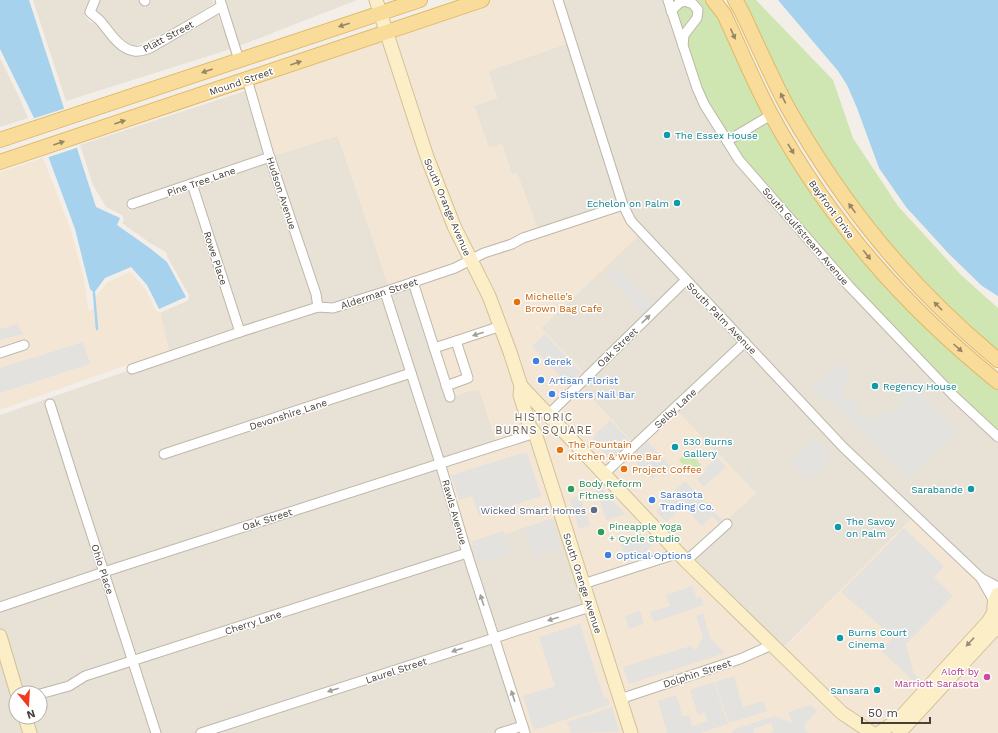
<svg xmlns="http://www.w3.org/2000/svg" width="998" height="733" font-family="'Work Sans',sans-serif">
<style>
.residential{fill:#e7e1d6}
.commercial{fill:#f4e6d4}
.green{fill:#cfe6b2}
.parking{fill:#e4e2df}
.water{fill:#a6d2ed}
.pier{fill:#f3efe8}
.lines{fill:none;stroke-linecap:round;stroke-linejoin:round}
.stream{stroke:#a6d2ed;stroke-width:2.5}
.street-casing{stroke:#beb7aa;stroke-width:11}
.secondary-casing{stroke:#d1c199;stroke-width:15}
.primary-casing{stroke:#dfb96a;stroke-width:16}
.street{stroke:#fff;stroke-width:9}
.secondary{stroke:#fcefc8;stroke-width:13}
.primary{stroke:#fadc9a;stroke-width:14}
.oneway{fill:#978664}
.oneway2{fill:#a2a09b}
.oneway3{fill:#988f78}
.culture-dot{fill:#0f9aa8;stroke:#fff;stroke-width:1.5}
.food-dot{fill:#e8710a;stroke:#fff;stroke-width:1.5}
.shop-dot{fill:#3f7fe0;stroke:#fff;stroke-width:1.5}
.leisure-dot{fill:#2e9e5b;stroke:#fff;stroke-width:1.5}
.service-dot{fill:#5c6f8a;stroke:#fff;stroke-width:1.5}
.hotel-dot{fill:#d1479c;stroke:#fff;stroke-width:1.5}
.labels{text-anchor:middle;stroke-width:3;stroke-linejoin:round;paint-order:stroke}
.street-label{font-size:10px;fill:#464037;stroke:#fff}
.culture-label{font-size:10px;fill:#0d838f;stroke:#fff;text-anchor:start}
.food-label{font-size:10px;fill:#c56008;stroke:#fff;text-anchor:start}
.shop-label{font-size:10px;fill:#366cbe;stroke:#fff;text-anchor:start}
.leisure-label{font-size:10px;fill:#27864d;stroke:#fff;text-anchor:start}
.service-label{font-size:10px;fill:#4e5e75;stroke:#fff;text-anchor:end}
.hotel-label{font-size:10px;fill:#b23c85;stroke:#fff;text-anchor:end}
.neighbourhood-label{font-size:11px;letter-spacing:1px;fill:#685d4e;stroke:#fff}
</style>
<rect width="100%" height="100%" fill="#f3efe8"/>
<g class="residential">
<polygon points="33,0 89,0 85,16 90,22 95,23 109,41 124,52 134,57 150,52 175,39 217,13 231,49 66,101"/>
<polygon points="101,0 138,0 145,8 151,2 150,0 212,0 214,3 171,30 133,47 115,33 104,18 100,14 95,13 97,5"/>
<polygon points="222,0 357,0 239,46"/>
<polygon points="558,0 668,0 998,437 998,594 914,516 779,652 686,561 725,521 756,493 635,445 579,384 587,376 541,328 641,233 539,233 517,173 512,175 502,144 489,148 474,106 497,98 488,71 572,42"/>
<polygon points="0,58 20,99 28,118 0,127"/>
<polygon points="245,91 264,153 242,162 126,201 129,211 189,190 234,328 169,350 160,313 187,301 189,299 189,295 168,258 166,252 150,243 122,223 124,219 122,215 106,207 93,185 80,145"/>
<polygon points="338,136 390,290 413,282 450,397 479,388 497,445 561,516 590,607 523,726 502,733 30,733 25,717 40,717 40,693 17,693 0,636 0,415 240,332 192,184 269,155"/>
<polygon points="0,653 16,707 16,717 19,717 25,733 0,733"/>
</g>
<g class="commercial">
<polygon points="482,0 558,0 572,42 488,71 497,98 474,106 489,148 502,144 512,175 517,173 539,233 623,205 642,233 541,328 587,376 579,384 635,445 675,408 756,493 726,521 687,561 780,652 914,516 981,578 994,612 879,733 502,733 523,726 494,638 590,607 561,516 465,547 440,463 497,445 479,389 450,397 413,282 390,290 338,136 270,157 247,79"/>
<polygon points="43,158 71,230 84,280 89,312 95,306 95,297 108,282 130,272 144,287 157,312 160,313 169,350 0,410 0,359 30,349 27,339 0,348 0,172"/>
<polygon points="998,634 998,733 906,733"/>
</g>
<g class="green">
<polygon points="668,0 713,0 754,81 842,224 998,382 998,437 954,396 755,179 704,104"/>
<polygon points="741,0 756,0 833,80 853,138 898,206 961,275 998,308 998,350 972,331 947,309 863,214 792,105"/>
<polygon points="688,451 701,465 691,474 679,460"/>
</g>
<g class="parking">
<polygon points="616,267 651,303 668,288 670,290 643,315 607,276"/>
<polygon points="18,324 23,334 0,340 0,329"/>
<polygon points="545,334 581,372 568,385 532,346"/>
<polygon points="83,342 90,364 0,393 0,368"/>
<polygon points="840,363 850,374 848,381 841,382 845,400 852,399 861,408 859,416 876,420 878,413 886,411 890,415 903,403 900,399 901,392 909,389 906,377 957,432 908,479 830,399 826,402 811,387"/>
<polygon points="610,420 631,442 611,460 592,440 596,436 595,435"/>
<polygon points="814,438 833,458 809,481 790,461"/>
<polygon points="647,441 672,468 663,477 659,472 652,479 630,456"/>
<polygon points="527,452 541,496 479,516 472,496 459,500 451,475"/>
<polygon points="717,457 726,467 703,487 697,479 706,471 704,469"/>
<polygon points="685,481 724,522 721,525 712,516 702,526 683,506 666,522 656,511 661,506 661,503"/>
<polygon points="602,489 625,514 606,520 599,498 597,499 594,492"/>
<polygon points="580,496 590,525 579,529 570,499"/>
<polygon points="551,519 560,548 534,556 525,527"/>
<polygon points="904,528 944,566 934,577 953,596 906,644 914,674 919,678 915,682 881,651 893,637 841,592"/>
<polygon points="504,531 511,552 479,563 472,541"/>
<polygon points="641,534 652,545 645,553 636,556 625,555 621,544 627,538"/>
<polygon points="692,586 697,599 701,597 704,605 654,622 650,612 670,606 666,595"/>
<polygon points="640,611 644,624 629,629 625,616"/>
<polygon points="703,613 710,638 725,653 629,684 623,667 690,646 696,650 703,637 696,616"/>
<polygon points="580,624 604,698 607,697 610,705 534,730 523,696 555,686 539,637"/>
<polygon points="734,676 743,707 763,701 767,711 729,723 715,682"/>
<polygon points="714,682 728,724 700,733 667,733 658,701 676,695 683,717 689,715 692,726 707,721 705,713 698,715 690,690"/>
<polygon points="811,705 817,711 804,726 808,733 770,733 774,731 771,723 753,729 754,733 733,733 732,730 774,716 792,723 788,712"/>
<polygon points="612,707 619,732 571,733 567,722"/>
</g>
<g class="water">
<polygon points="0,0 29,0 96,207 120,218 117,225 151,249 167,262 186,297 159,309 147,285 131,267 105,278 94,293 90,289 75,229 34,118 0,49"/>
<polygon points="778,0 998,0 998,296 982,286 949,254 906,207 879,168 857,108 847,85 838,71"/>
</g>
<polygon class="pier" points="66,108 79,147 46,158 32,119"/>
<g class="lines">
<polyline class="stream" points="94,293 97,329"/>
<defs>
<g id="street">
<path d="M 95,0 L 90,12 C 94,16 99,19 102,23 C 110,33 120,49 134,51 C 140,52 145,50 150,48 L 222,6"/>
<polyline points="144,0 145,1"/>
<polyline points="220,0 239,60"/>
<polyline points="558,0 623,205 631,221 843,447 981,578"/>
<polyline points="668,0 697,88 704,104 739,160 849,286 954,396 998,437"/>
<polyline points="671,11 679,3 685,1 693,4 698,10 697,18 684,35 683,46"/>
<polyline points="247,79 269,155 316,294 318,307"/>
<polyline points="727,141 771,115"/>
<polyline points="192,184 240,332"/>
<polyline points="132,204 270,157"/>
<polyline points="413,282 450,397"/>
<polyline points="385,292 440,463 467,553 525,733"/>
<polyline points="456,341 501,326"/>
<polyline points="434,348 456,341 468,378 446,386"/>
<polyline points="0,353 24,345"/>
<polyline points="132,369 240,332 318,307 333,308 390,290 455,268 484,253 512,244 523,238 623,205"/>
<polyline points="50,404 74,480 156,733"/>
<polyline points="548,415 686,280"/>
<polyline points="164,454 411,373"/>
<polyline points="604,474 745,342"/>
<polyline points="686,561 727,524"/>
<polyline points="583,584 679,553"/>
<polyline points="994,601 981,578 998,587"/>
<polyline points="0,607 104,572 535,433"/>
<polyline points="40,694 69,686 85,676 467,553"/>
<polyline points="620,699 740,659 772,645"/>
<polyline points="201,733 590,607"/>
<polyline points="500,733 523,726"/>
</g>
<g id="secondary">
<polyline points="376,0 427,157 454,226 489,296 510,352 521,386 520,395 530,427 535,433 631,733"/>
<polyline points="521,386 686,561 842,713 872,733"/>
<path d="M 998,594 C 993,602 992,611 998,618"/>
<polyline points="0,636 17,693"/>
<polyline points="25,717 30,733"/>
<polyline points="879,733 900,718 988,622 994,612"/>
<polyline points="899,733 992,632 998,628"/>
</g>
<g id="primary">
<path d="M 713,0 L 724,14 C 740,48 754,83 772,116 C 830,222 904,306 998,382"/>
<path d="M 735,0 C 743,12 748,25 754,38 C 765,61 776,86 788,108 C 845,208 910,287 998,360"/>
<polyline points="0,140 420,0"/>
<polyline points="0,162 482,0"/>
</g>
</defs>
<use href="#street" class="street-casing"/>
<use href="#secondary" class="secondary-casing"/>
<use href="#primary" class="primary-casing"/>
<use href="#street" class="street"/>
<use href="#secondary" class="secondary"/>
<use href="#primary" class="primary"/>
</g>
<defs><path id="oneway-solid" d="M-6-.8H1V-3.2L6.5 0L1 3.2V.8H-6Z"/></defs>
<g class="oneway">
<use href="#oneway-solid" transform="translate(344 25) rotate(162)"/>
<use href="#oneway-solid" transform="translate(733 34) rotate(66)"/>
<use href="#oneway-solid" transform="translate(296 63) rotate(-19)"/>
<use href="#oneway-solid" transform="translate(207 71) rotate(161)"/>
<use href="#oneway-solid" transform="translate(783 98) rotate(-117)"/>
<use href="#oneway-solid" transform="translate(120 122) rotate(-19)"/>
<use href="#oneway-solid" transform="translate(59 143) rotate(-19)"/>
<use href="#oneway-solid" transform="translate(791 149) rotate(59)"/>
<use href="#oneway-solid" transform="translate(852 208) rotate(-126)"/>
<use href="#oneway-solid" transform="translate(867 255) rotate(51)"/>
<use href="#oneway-solid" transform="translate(938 306) rotate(-135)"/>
<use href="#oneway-solid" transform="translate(958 348) rotate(42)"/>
</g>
<g class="oneway2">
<use href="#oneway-solid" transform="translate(646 319) rotate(-44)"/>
<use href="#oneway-solid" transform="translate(478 334) rotate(162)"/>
<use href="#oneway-solid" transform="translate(482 600) rotate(-108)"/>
<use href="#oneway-solid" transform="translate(553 619) rotate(162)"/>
<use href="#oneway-solid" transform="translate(457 650) rotate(162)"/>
<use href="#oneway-solid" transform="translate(333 690) rotate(162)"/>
<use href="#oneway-solid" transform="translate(513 696) rotate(-108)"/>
</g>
<use class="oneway3" href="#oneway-solid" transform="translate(970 642) rotate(133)"/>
<g class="culture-dot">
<circle cx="667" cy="135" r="4"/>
<circle cx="677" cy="203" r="4"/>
<circle cx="875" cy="386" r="4"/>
<circle cx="675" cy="447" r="4"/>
<circle cx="971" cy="489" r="4"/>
<circle cx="838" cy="527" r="4"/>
<circle cx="840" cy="638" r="4"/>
<circle cx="877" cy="690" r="4"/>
</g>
<g class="food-dot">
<circle cx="517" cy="302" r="4"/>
<circle cx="560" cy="450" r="4"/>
<circle cx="624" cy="469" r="4"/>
</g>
<g class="shop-dot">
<circle cx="536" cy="361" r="4"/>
<circle cx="541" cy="380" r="4"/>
<circle cx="552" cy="394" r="4"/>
<circle cx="652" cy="500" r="4"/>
<circle cx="608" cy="555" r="4"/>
</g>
<g class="leisure-dot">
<circle cx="571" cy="489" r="4"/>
<circle cx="601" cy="532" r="4"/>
</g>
<circle class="service-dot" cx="594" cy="510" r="4"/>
<circle class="hotel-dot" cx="987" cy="677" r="4"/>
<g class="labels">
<g class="street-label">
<text transform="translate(168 36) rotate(-28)" y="4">Platt Street</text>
<text transform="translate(241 81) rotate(-19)" y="4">Mound Street</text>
<text transform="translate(201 181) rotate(-19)" y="4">Pine Tree Lane</text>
<text transform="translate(282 193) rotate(72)" y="4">Hudson Avenue</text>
<text transform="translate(448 207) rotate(67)" y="4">South Orange Avenue</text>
<text transform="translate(832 209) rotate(54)" y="4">Bayfront Drive</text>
<text transform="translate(806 236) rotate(49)" y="4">South Gulfstream Avenue</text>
<text transform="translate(216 258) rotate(72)" y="4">Rowe Place</text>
<text transform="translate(379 293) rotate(-18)" y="4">Alderman Street</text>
<text transform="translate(722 318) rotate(46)" y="4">South Palm Avenue</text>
<text transform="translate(617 347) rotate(-44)" y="4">Oak Street</text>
<text transform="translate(675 408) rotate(-43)" y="4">Selby Lane</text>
<text transform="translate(288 414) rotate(-18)" y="4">Devonshire Lane</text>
<text transform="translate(455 512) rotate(74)" y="4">Rawls Avenue</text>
<text transform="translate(267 519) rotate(-18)" y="4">Oak Street</text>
<text transform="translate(103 569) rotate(72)" y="4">Ohio Place</text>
<text transform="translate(583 583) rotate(72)" y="4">South Orange Avenue</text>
<text transform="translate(253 622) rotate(-18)" y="4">Cherry Lane</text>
<text transform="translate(396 670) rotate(-18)" y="4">Laurel Street</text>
<text transform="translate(697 673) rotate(-18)" y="4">Dolphin Street</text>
</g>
<g class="culture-label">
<text x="675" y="139">The Essex House</text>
<text x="669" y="207" text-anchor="end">Echelon on Palm</text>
<text x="883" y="390">Regency House</text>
<text x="683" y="445">530 Burns<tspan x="683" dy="12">Gallery</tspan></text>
<text x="963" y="493" text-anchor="end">Sarabande</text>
<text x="846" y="525">The Savoy<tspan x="846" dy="12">on Palm</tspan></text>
<text x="848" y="636">Burns Court<tspan x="848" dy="12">Cinema</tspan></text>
<text x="869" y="694" text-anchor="end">Sansara</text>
</g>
<g class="food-label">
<text x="525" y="300">Michelle’s<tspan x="525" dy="12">Brown Bag Cafe</tspan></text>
<text x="568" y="448">The Fountain<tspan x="568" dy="12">Kitchen &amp; Wine Bar</tspan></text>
<text x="632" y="473">Project Coffee</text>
</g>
<g class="shop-label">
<text x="544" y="365">derek</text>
<text x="549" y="384">Artisan Florist</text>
<text x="560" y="398">Sisters Nail Bar</text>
<text x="660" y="498">Sarasota<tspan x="660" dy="12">Trading Co.</tspan></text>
<text x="616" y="559">Optical Options</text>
</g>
<g class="leisure-label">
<text x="579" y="487">Body Reform<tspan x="579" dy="12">Fitness</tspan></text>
<text x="609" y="530">Pineapple Yoga<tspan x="609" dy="12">+ Cycle Studio</tspan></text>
</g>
<g class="service-label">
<text x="586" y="514">Wicked Smart Homes</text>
</g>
<g class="hotel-label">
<text x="979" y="675">Aloft by<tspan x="979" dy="12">Marriott Sarasota</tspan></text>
</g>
<g class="neighbourhood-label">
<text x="544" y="421">HISTORIC<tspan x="544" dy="13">BURNS SQUARE</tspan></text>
</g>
</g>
<g transform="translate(28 705) rotate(162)"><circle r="19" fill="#ffffff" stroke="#b5b3af"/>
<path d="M0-3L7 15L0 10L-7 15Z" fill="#f13b21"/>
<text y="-6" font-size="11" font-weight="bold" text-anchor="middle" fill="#464037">N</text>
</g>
<path d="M862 717v6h68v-6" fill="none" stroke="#464037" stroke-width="2"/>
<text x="868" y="717" font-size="12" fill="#464037" stroke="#ffffff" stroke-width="3" paint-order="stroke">50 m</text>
</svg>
